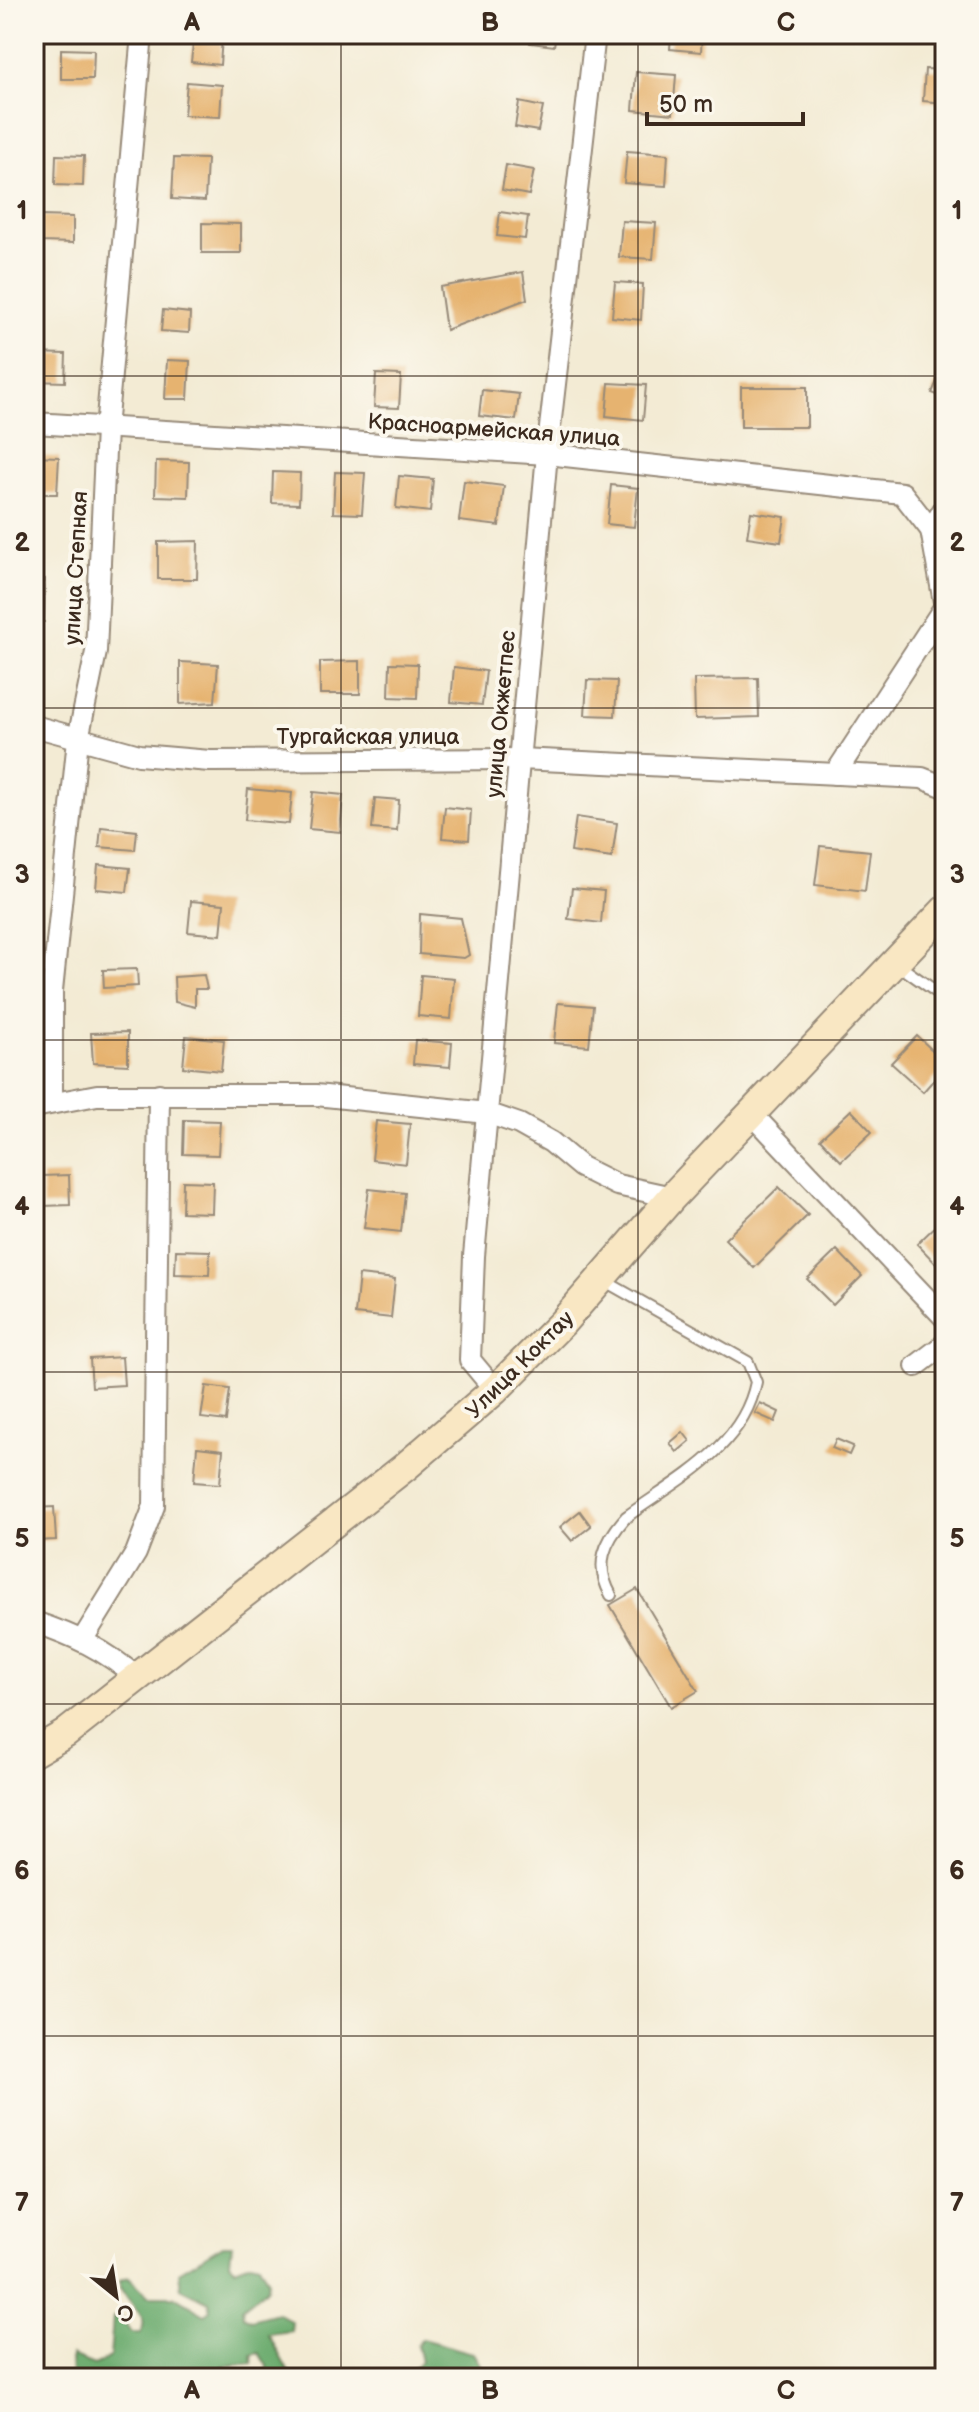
<svg xmlns="http://www.w3.org/2000/svg" width="979" height="2412" font-family="'Balsamiq Sans',sans-serif">
<style>
.forest{fill:#6cac6e;stroke:#546b46;stroke-width:2}
.building{fill:#e6b370}
.lines{fill:none;stroke-linecap:round;stroke-linejoin:round}
.lane-casing{stroke:#978a79;stroke-width:14}
.street-casing{stroke:#978a79;stroke-width:24}
.secondary-casing{stroke:#978a79;stroke-width:32}
.lane{stroke:#fff;stroke-width:10}
.street{stroke:#fff;stroke-width:20}
.secondary{stroke:#f9e7c3;stroke-width:28}
.grid{fill:none;stroke:#3b2a1e;stroke-width:2;stroke-opacity:0.55}
.labels{text-anchor:middle;stroke-width:8;stroke-linejoin:round;paint-order:stroke}
.street-label{font-size:22px;fill:#3b2a1e;stroke:#fbf7ec}
.neatline{fill:none;stroke:#3b2a1e;stroke-width:3}
.grid-label{font-size:26px;text-anchor:middle;font-weight:bold;fill:#3b2a1e}
</style>
<rect width="100%" height="100%" fill="#fbf7ec"/>
<filter id="ink" filterUnits="userSpaceOnUse"><feTurbulence type="fractalNoise" baseFrequency=".0125" numOctaves="2"/><feDisplacementMap in="SourceGraphic" scale="16" xChannelSelector="R" yChannelSelector="G"/><feConvolveMatrix kernelMatrix="1 2 1 2 8 2 1 2 1" color-interpolation-filters="sRGB"/></filter>
<filter id="wash" filterUnits="userSpaceOnUse"><feTurbulence type="fractalNoise" baseFrequency=".006" numOctaves="4" result="noise"/><feDisplacementMap in="SourceGraphic" scale="32" xChannelSelector="R" yChannelSelector="G"/><feGaussianBlur stdDeviation="1.8" result="paint"/><feColorMatrix in="noise" values="0 0 0 0 0 0 0 0 0 0 0 0 0 0 0 0 0 1.4 0 .05"/><feComposite in="paint" operator="in"/></filter>
<g filter="url(#wash)">
<rect width="100%" height="100%" fill="#f3ebd4"/>
<g class="forest">
<polygon points="223,2245 232,2245 230,2262 235,2268 251,2262 259,2264 268,2280 267,2288 242,2308 243,2316 251,2320 277,2313 292,2322 291,2331 268,2334 292,2378 266,2378 267,2366 259,2353 252,2355 253,2363 223,2366 226,2378 72,2378 71,2356 94,2365 110,2358 113,2317 122,2318 132,2333 141,2333 143,2318 120,2288 120,2280 129,2277 148,2296 174,2296 205,2314 211,2310 209,2302 181,2288 179,2272"/>
<polygon points="422,2339 473,2353 488,2378 404,2378 421,2361 417,2346"/>
</g>
<g id="blocks">
<g class="building">
<polygon points="532,34 556,34 554,46 530,43"/>
<polygon points="671,34 702,34 701,52 670,49"/>
<polygon points="194,35 222,37 220,65 191,62"/>
<polygon points="61,49 94,50 93,79 61,79"/>
<polygon points="925,69 945,70 945,103 923,101"/>
<polygon points="636,72 676,75 673,114 633,110"/>
<polygon points="187,82 222,85 220,117 184,115"/>
<polygon points="519,102 543,107 538,131 515,127"/>
<polygon points="627,151 668,154 666,186 624,183"/>
<polygon points="56,155 84,156 83,186 55,185"/>
<polygon points="174,158 207,159 205,201 172,199"/>
<polygon points="506,165 534,170 529,195 502,190"/>
<polygon points="500,212 528,216 525,239 497,236"/>
<polygon points="41,216 73,217 73,243 41,242"/>
<polygon points="622,221 656,223 653,259 619,257"/>
<polygon points="202,223 241,224 241,253 202,253"/>
<polygon points="523,272 527,299 446,330 440,287"/>
<polygon points="615,282 643,284 641,320 612,317"/>
<polygon points="163,310 190,313 189,333 161,331"/>
<polygon points="34,353 66,354 65,382 34,381"/>
<polygon points="167,360 190,361 188,399 165,399"/>
<polygon points="945,362 945,398 932,393"/>
<polygon points="376,374 401,375 399,408 374,407"/>
<polygon points="609,383 646,385 643,420 606,416"/>
<rect x="741" y="387" width="66" height="40"/>
<polygon points="482,390 519,394 516,420 479,416"/>
<polygon points="34,456 59,457 57,494 34,494"/>
<polygon points="156,461 189,462 188,497 155,496"/>
<polygon points="273,472 300,473 299,504 272,503"/>
<polygon points="335,472 365,473 362,514 333,513"/>
<polygon points="399,476 433,479 430,512 396,508"/>
<polygon points="464,481 504,486 499,526 459,521"/>
<polygon points="611,485 638,488 634,527 607,524"/>
<polygon points="751,512 785,517 781,542 747,537"/>
<polygon points="198,541 197,579 158,579 158,542"/>
<polygon points="34,578 45,579 44,622 34,622"/>
<polygon points="360,661 360,694 320,694 320,662"/>
<polygon points="180,662 218,664 215,702 180,704"/>
<polygon points="390,663 418,664 417,698 389,697"/>
<polygon points="454,667 486,671 482,705 451,702"/>
<polygon points="758,678 759,717 695,719 694,679"/>
<polygon points="587,680 617,681 615,716 585,715"/>
<polygon points="248,789 292,793 289,824 245,820"/>
<polygon points="313,792 343,795 340,832 309,829"/>
<polygon points="375,798 399,800 397,831 372,829"/>
<polygon points="445,807 471,810 469,840 442,838"/>
<polygon points="576,817 617,823 612,858 571,852"/>
<polygon points="101,827 137,831 135,850 99,847"/>
<polygon points="820,846 870,851 865,891 815,885"/>
<polygon points="98,865 130,868 127,892 96,889"/>
<polygon points="572,888 604,891 601,923 568,919"/>
<polygon points="191,901 224,904 221,935 188,932"/>
<polygon points="420,914 461,918 469,955 464,958 419,954"/>
<polygon points="137,969 138,986 104,988 103,970"/>
<polygon points="204,975 207,989 195,989 195,1007 175,1002 174,977"/>
<polygon points="421,975 454,978 451,1019 418,1016"/>
<polygon points="558,1003 593,1006 589,1046 554,1043"/>
<polygon points="128,1032 128,1065 93,1063 91,1033"/>
<polygon points="186,1036 224,1040 221,1071 183,1067"/>
<polygon points="917,1036 945,1062 945,1067 923,1092 891,1063"/>
<polygon points="415,1040 452,1043 450,1067 413,1064"/>
<polygon points="851,1110 872,1132 841,1161 820,1139"/>
<polygon points="184,1120 220,1121 218,1155 183,1154"/>
<polygon points="376,1121 410,1124 406,1164 372,1160"/>
<polygon points="69,1175 70,1205 43,1206 42,1176"/>
<polygon points="183,1181 213,1182 212,1213 182,1212"/>
<polygon points="779,1187 808,1215 754,1268 725,1239"/>
<polygon points="369,1189 405,1193 401,1232 364,1228"/>
<polygon points="943,1219 945,1221 945,1273 917,1244"/>
<polygon points="176,1250 210,1251 209,1275 175,1274"/>
<polygon points="837,1250 862,1276 833,1305 807,1279"/>
<polygon points="359,1275 395,1279 391,1318 355,1314"/>
<polygon points="122,1357 124,1385 92,1387 90,1359"/>
<polygon points="206,1386 230,1389 226,1421 201,1418"/>
<polygon points="760,1403 779,1412 775,1422 755,1413"/>
<polygon points="683,1432 690,1441 677,1452 670,1443"/>
<polygon points="836,1439 853,1446 849,1455 832,1448"/>
<polygon points="197,1447 223,1450 220,1484 194,1482"/>
<polygon points="54,1507 56,1540 34,1541 34,1508"/>
<polygon points="580,1511 591,1526 572,1541 560,1527"/>
<polygon points="637,1589 698,1691 671,1707 610,1605"/>
</g>
</g>
</g>
<g filter="url(#ink)">
<use href="#blocks" fill-opacity="0" stroke="#978a79" stroke-width="2"/>
<g class="lines">
<defs>
<g id="lane">
<polyline points="897,964 945,998"/>
<path d="M 603,1280 L 748,1362 L 756,1382 C 743,1448 677,1480 626,1517 C 604,1542 594,1565 611,1595"/>
</g>
<g id="street">
<polyline points="34,423 547,454 902,493 931,530"/>
<polyline points="945,507 931,530 945,608"/>
<polyline points="34,726 139,755 210,761 520,759 922,778 945,787"/>
<polyline points="835,774 945,606"/>
<polyline points="52,1103 52,991 78,739 96,652 106,429 142,34"/>
<polyline points="34,1107 97,1095 316,1095 487,1113 519,1124 551,1142 581,1167 617,1185 672,1197"/>
<polyline points="752,1114 945,1318"/>
<polyline points="916,1366 945,1344"/>
<polyline points="495,1390 470,1360 474,1256 547,454 595,34"/>
<path d="M 34,1622 C 73,1635 104,1649 136,1677"/>
<polyline points="83,1639 136,1553 154,1506 159,1094"/>
</g>
<polyline id="secondary" points="34,1752 65,1734 405,1467 495,1390 562,1323 672,1197 945,910"/>
</defs>
<use href="#lane" class="lane-casing"/>
<use href="#street" class="street-casing"/>
<use href="#secondary" class="secondary-casing"/>
<use href="#lane" class="lane"/>
<use href="#street" class="street"/>
<use href="#secondary" class="secondary"/>
</g>
</g>
<path class="grid" d="M 341,34 L 341,2378M 638,34 L 638,2378M 34,376 L 945,376M 34,708 L 945,708M 34,1040 L 945,1040M 34,1372 L 945,1372M 34,1704 L 945,1704M 34,2036 L 945,2036"/>
<g class="labels">
<g class="street-label">
<text transform="translate(494 429) rotate(4)" y="8">Красноармейская улица</text>
<text transform="translate(75 568) rotate(-87)" y="8">улица Степная</text>
<text transform="translate(500 714) rotate(-85)" y="8">улица Окжетпес</text>
<text x="368" y="744">Тургайская улица</text>
<text transform="translate(519 1364) rotate(-45)" y="8">Улица Коктау</text>
</g>
</g>
<rect width="979" height="2412" fill="none" stroke="#fbf7ec" stroke-width="88"/>
<g transform="translate(116 2296) rotate(150)" stroke="#fbf7ec" stroke-width="6" paint-order="stroke">
<path d="M0-6L14 30L0 20L-14 30Z" fill="#3b2a1e"/>
<text y="-12" font-size="22" font-weight="bold" text-anchor="middle" fill="#3b2a1e">С</text>
</g>
<path d="M647 112v12h156v-12" fill="none" stroke="#3b2a1e" stroke-width="4"/>
<text x="659" y="112" font-size="24" fill="#3b2a1e" stroke="#fbf7ec" stroke-width="6" paint-order="stroke">50 m</text>
<rect x="44" y="44" width="891" height="2324" class="neatline"/>
<g class="grid-label">
<text x="192" y="31">A</text>
<text x="490" y="31">B</text>
<text x="786" y="31">C</text>
<text x="22" y="219">1</text>
<text x="957" y="219">1</text>
<text x="22" y="551">2</text>
<text x="957" y="551">2</text>
<text x="22" y="883">3</text>
<text x="957" y="883">3</text>
<text x="22" y="1215">4</text>
<text x="957" y="1215">4</text>
<text x="22" y="1547">5</text>
<text x="957" y="1547">5</text>
<text x="22" y="1879">6</text>
<text x="957" y="1879">6</text>
<text x="22" y="2211">7</text>
<text x="957" y="2211">7</text>
<text x="192" y="2399">A</text>
<text x="490" y="2399">B</text>
<text x="786" y="2399">C</text>
</g>
</svg>
